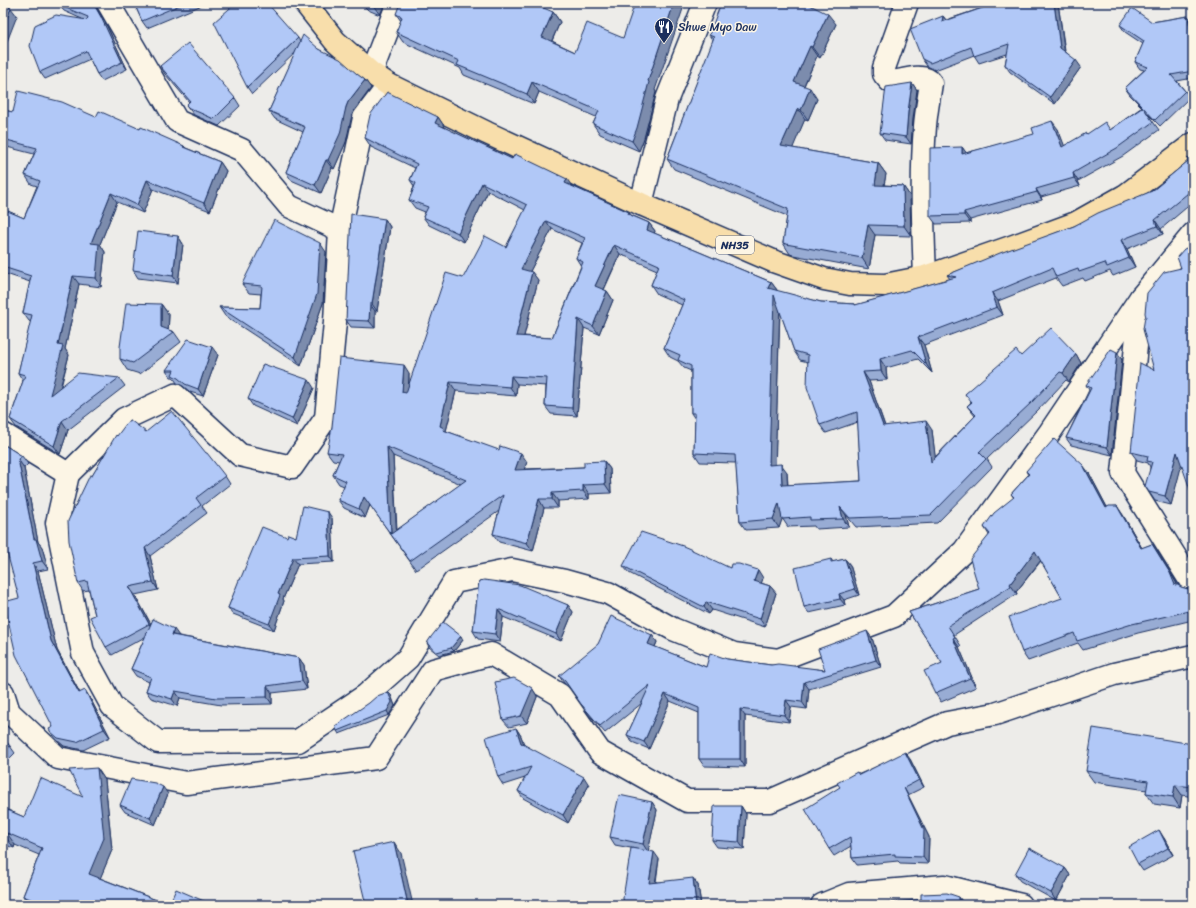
<svg xmlns="http://www.w3.org/2000/svg" width="1196" height="908" font-family="Sriracha,sans-serif">
<style>
.lines{fill:none;stroke-linecap:round;stroke-linejoin:round}
.minor-casing{stroke:#1b2f5e;stroke-width:25}
.highway-casing{stroke:#1b2f5e;stroke-width:25}
.minor{stroke:#fcf5e5;stroke-width:22}
.highway{stroke:#f8deab;stroke-width:22}
.wall{fill:#98acd4;stroke:#1b2f5e;fill-rule:evenodd}
.shaded-wall{fill:#7c8cad;stroke:#1b2f5e}
.building{fill:#b1c8f7;stroke:#1b2f5e;fill-rule:evenodd}
.labels{text-anchor:middle;stroke-width:3;stroke-linejoin:round;paint-order:stroke}
.shield{fill:#fcf5e5;stroke:#5e6a86;stroke-width:1}
.shield-label{font-size:11px;font-weight:bold;fill:#1b2f5e}
.poi-label{font-size:12px;fill:#1b2f5e;stroke:#fcf5e5;text-anchor:start}
</style>
<rect width="100%" height="100%" fill="#edece9"/>
<filter id="ink" filterUnits="userSpaceOnUse"><feTurbulence type="fractalNoise" baseFrequency=".025" numOctaves="2"/><feDisplacementMap in="SourceGraphic" scale="8" xChannelSelector="R" yChannelSelector="G"/><feConvolveMatrix kernelMatrix="1 2 1 2 8 2 1 2 1" color-interpolation-filters="sRGB"/></filter>
<g filter="url(#ink)">
<g class="lines">
<defs>
<g id="minor">
<polyline points="108,3 177,121 242,150 289,206 340,230"/>
<path d="M 907,3 L 884,68 L 884,74 L 890,81 L 894,82 C 904,80 925,73 931,83 C 929,97 926,112 925,126 C 921,176 923,227 925,277"/>
<polyline points="371,73 398,3"/>
<polyline points="641,204 667,99 705,3"/>
<polyline points="1193,234 1141,297 1123,473 1193,585"/>
<polyline points="3,434 68,474 124,419 175,395 240,455 292,467 326,418 335,322 340,230 364,118 389,85"/>
<polyline points="68,474 57,523 83,653 112,706 158,742 298,741 365,696 408,658 454,582 512,570 565,581 608,593 673,629 734,654 778,660 894,616 964,551 1050,432 1141,297"/>
<polyline points="3,693 9,712 58,758 186,783 376,758 433,670 491,654 560,695 600,752 687,801 770,801 947,723 995,714 1114,674 1193,656"/>
<polyline points="822,905 849,894 944,886 1021,905"/>
</g>
<polyline id="highway" points="305,3 335,41 371,73 389,85 487,133 641,204 773,261 824,279 850,284 885,285 925,277 1011,247 1076,223 1126,195 1193,144"/>
</defs>
<use href="#minor" class="minor-casing"/>
<use href="#highway" class="highway-casing"/>
<use href="#minor" class="minor"/>
<use href="#highway" class="highway"/>
</g>
<g class="wall">
<polygon points="134,3 207,3 147,28 142,21"/>
<polygon points="361,3 385,3 380,15 368,10"/>
<polygon points="1058,3 1065,51 1081,67 1055,104 1010,72 1005,65 1007,54 979,63 974,55 935,70 927,66 922,59 943,16 946,20 991,5"/>
<polygon points="59,5 97,9 106,24 127,69 102,81 97,74 90,59 45,79 40,72 82,19 64,11"/>
<polygon points="553,12 560,22 552,41 655,90 656,92 644,138 639,151 600,134 593,124 596,117 539,92 534,104 464,75 460,68 403,42 396,32 401,21 396,14"/>
<polygon points="1188,16 1193,23 1193,78 1177,81 1185,91 1190,97 1160,126 1146,112 1159,130 1123,156 1078,181 1080,186 1041,197 1042,200 970,220 970,223 936,224 930,216 962,147 966,153 1058,129 1064,146 1087,134 1110,130 1142,107 1130,95 1125,88 1144,70 1140,69 1135,62 1143,44 1125,32 1120,25 1152,22"/>
<polygon points="836,24 820,58 817,56 804,86 817,99 808,120 805,119 792,148 878,163 886,174 884,185 903,186 910,196 911,236 875,235 869,269 793,255 790,254 783,243 787,216 674,169 667,159 713,41 709,35"/>
<polygon points="298,38 300,42 319,49 365,80 371,88 354,111 352,115 346,142 334,169 332,168 321,193 291,180 286,172 303,132 275,119 269,111 296,52 252,94 247,87"/>
<polygon points="160,66 235,98 240,106 219,126 194,115 186,105 189,102 165,74"/>
<polygon points="912,83 917,90 913,119 911,144 885,140 880,133"/>
<polygon points="3,110 13,112 96,117 140,129 184,146 186,148 220,162 226,171 210,211 153,189 143,213 117,202 100,244 105,252 101,287 79,284 65,349 69,355 61,387 119,378 125,386 68,430 60,454 16,427 10,419 23,381 18,373 31,322 29,321 23,313 30,282 3,273 3,209 24,218 37,186 31,184 25,175 34,154 3,146"/>
<path d="M 438,117 L 444,126 L 443,127 L 512,159 L 629,212 L 631,215 L 649,223 L 655,231 L 654,233 L 771,282 L 777,290 L 776,291 L 821,302 L 855,304 L 856,305 L 950,279 L 947,275 L 1074,226 L 1152,191 L 1188,161 L 1193,154 L 1193,202 L 1161,229 L 1163,234 L 1127,249 L 1135,267 L 1113,276 L 1110,271 L 1085,281 L 1083,278 L 1062,286 L 1056,278 L 998,301 L 1003,315 L 924,345 L 932,373 L 918,359 L 886,368 L 887,380 L 869,381 L 885,426 L 932,430 L 935,457 L 975,416 L 967,406 L 971,402 L 965,394 L 1021,356 L 1076,354 L 1081,363 L 1069,382 L 1066,380 L 1038,410 L 987,459 L 992,467 L 937,523 L 856,527 L 846,515 L 849,527 L 816,529 L 814,526 L 788,527 L 782,518 L 779,528 L 746,530 L 740,522 L 736,463 L 700,462 L 694,453 L 695,419 L 691,413 L 691,371 L 684,368 L 678,361 L 670,357 L 664,348 L 682,305 L 657,294 L 651,285 L 657,270 L 620,254 L 604,290 L 607,291 L 613,300 L 599,334 L 584,328 L 577,416 L 551,414 L 545,406 L 546,386 L 517,384 L 516,396 L 456,391 L 446,431 L 527,462 L 524,469 L 584,467 L 604,461 L 610,469 L 611,493 L 589,494 L 589,499 L 558,501 L 558,508 L 544,508 L 533,551 L 499,542 L 493,534 L 499,511 L 416,570 L 370,505 L 365,518 L 344,508 L 338,500 L 344,486 L 339,484 L 333,475 L 339,461 L 333,460 L 327,452 L 409,373 L 409,384 L 463,278 L 506,247 L 525,210 L 488,191 L 464,242 L 429,225 L 423,217 L 425,212 L 415,208 L 409,200 L 414,186 L 410,180 L 415,168 L 371,147 L 365,138 ZM 552,229 L 582,243 L 576,258 L 581,266 L 552,338 L 524,336 L 538,280 L 530,271 ZM 780,311 L 794,351 L 800,360 L 808,362 L 820,425 L 826,433 L 858,422 L 861,481 L 788,485 L 787,472 L 775,464 ZM 393,456 L 461,484 L 397,530 Z"/>
<polygon points="385,219 390,227 377,311 375,311 375,328 351,327 346,320"/>
<polygon points="178,236 183,244 178,283 138,278 133,270"/>
<polygon points="326,252 323,303 301,366 225,316 219,307 260,308 261,294 249,293 242,284"/>
<polygon points="1181,268 1181,465 1171,505 1155,501 1149,492 1150,467 1148,463 1137,460 1131,452 1154,370 1146,317"/>
<polygon points="161,304 169,315 168,330 174,332 181,342 140,374 127,370 120,359"/>
<polygon points="1117,352 1122,360 1112,455 1071,445 1066,438 1089,390 1086,385"/>
<polygon points="218,355 203,396 190,392 183,386 177,383 173,377 171,377 166,370"/>
<polygon points="314,388 297,426 253,406 248,399"/>
<polygon points="146,432 225,476 230,484 202,506 207,513 150,556 158,590 135,595 151,624 179,636 299,658 304,665 307,689 272,693 272,704 221,705 180,698 177,706 151,698 146,691 149,682 136,676 131,669 145,637 112,655 106,647 95,615 89,590 83,591 78,583 92,476 117,436"/>
<polygon points="3,444 22,456 28,464 24,468 38,542 42,547 48,569 38,571 57,650 80,693 90,698 110,737 83,750 64,746 56,739 50,731 53,727 7,550 3,551"/>
<polygon points="1026,471 1089,473 1107,507 1117,506 1123,515 1142,548 1152,544 1176,582 1177,585 1181,587 1188,589 1193,587 1193,620 1138,633 1083,650 1078,643 1028,661 1022,652 1062,598 1041,561 1016,592 1017,594 954,635 961,646 959,647 976,687 941,702 935,693 942,663 909,612 979,589 989,535 984,527 1014,498 1011,494 1028,475"/>
<polygon points="332,518 334,562 298,564 283,599 284,601 274,630 233,614 228,608 240,580 287,537 296,537"/>
<polygon points="831,559 833,562 845,559 850,565 859,595 844,600 845,605 809,613 804,607"/>
<polygon points="623,566 730,568 763,578 761,583 770,586 776,593 765,627 712,610 709,614 629,573"/>
<polygon points="479,581 568,605 573,612 561,641 503,617 500,642 478,639 473,631"/>
<polygon points="652,635 657,642 655,647 706,667 727,659 771,665 825,670 872,638 881,667 809,689 807,709 791,707 789,722 745,716 745,767 704,766 699,759 699,713 670,701 649,749 632,742 627,735 642,703 605,733 586,711 570,688 564,683 559,676"/>
<polygon points="463,640 454,651 439,655 429,647 427,643"/>
<polygon points="532,688 537,696 537,697 527,723 509,727 503,720"/>
<polygon points="391,695 395,706 389,715 339,734 337,731"/>
<polygon points="516,728 521,736 524,745 589,785 568,823 523,798 518,791 525,778 503,785 498,777"/>
<polygon points="3,738 10,746 15,753 3,765"/>
<polygon points="1193,744 1193,797 1182,795 1180,808 1154,804 1146,793 1147,790 1094,782 1086,771"/>
<polygon points="910,759 924,787 908,795 929,837 928,864 900,863 898,861 857,865 852,858 851,846 834,856 829,849 840,787 857,772 859,775"/>
<polygon points="97,768 105,780 112,850 100,878 169,905 29,905 23,896 39,855 15,845 14,848 3,844 3,808 24,817 83,797"/>
<polygon points="168,794 155,825 125,812 120,805"/>
<polygon points="652,802 657,810 648,851 659,859 656,882 698,885 701,905 624,905 636,849 615,845 610,837"/>
<polygon points="741,806 746,814 744,849 717,847 712,840"/>
<polygon points="1164,838 1173,855 1143,871 1138,864"/>
<polygon points="1065,868 1070,875 1056,901 1020,881 1015,874"/>
</g>
<g class="shaded-wall">
<polygon points="93,3 94,3 97,9 106,24 127,69 122,62"/>
<polygon points="374,3 385,3 380,15 373,5"/>
<polygon points="674,3 685,3 655,90 656,92 644,138 639,151 632,141 648,81"/>
<polygon points="1054,3 1058,3 1065,55 1060,48"/>
<polygon points="11,8 17,16 6,44 3,40 3,28"/>
<polygon points="553,12 560,22 549,47 542,37"/>
<polygon points="828,14 836,24 820,58 812,47"/>
<polygon points="943,16 948,23 942,22"/>
<polygon points="1188,16 1193,23 1193,43 1192,42"/>
<polygon points="810,46 817,56 801,92 794,82"/>
<polygon points="1076,60 1081,67 1055,104 1050,97"/>
<polygon points="365,80 371,88 354,111 352,115 346,142 334,169 328,160 346,107 348,102"/>
<polygon points="532,82 539,92 534,104 527,94"/>
<polygon points="912,83 917,90 913,119 911,144 906,137 908,112"/>
<polygon points="810,88 817,99 808,120 801,110"/>
<polygon points="798,108 805,119 789,157 781,146"/>
<polygon points="438,117 444,126 441,132 435,123"/>
<polygon points="1052,121 1058,129 1068,155 1062,147"/>
<polygon points="962,147 968,155 962,154"/>
<polygon points="326,160 332,168 321,193 315,185"/>
<polygon points="220,162 226,171 210,211 204,203"/>
<polygon points="878,163 886,174 882,196 875,185"/>
<polygon points="1073,173 1078,181 1080,186 1074,178"/>
<polygon points="567,179 573,188 565,183"/>
<polygon points="147,180 153,189 143,213 137,205"/>
<polygon points="482,183 488,191 464,242 458,233"/>
<polygon points="903,186 910,196 911,236 904,226"/>
<polygon points="1036,189 1041,197 1042,200 1037,192"/>
<polygon points="111,193 117,202 100,244 105,252 101,287 96,278 91,243"/>
<polygon points="964,212 970,220 970,223 964,215"/>
<polygon points="385,219 390,227 377,311 372,304"/>
<polygon points="1155,220 1161,229 1163,234 1157,226"/>
<polygon points="546,221 552,229 527,277 521,269"/>
<polygon points="649,223 655,231 653,238 647,230"/>
<polygon points="868,225 875,235 869,269 862,258"/>
<polygon points="178,236 183,244 178,283 173,276"/>
<polygon points="1121,240 1127,249 1135,267 1129,258"/>
<polygon points="320,243 326,252 323,303 301,366 295,357"/>
<polygon points="614,245 620,254 601,295 595,286"/>
<polygon points="532,272 538,280 522,344 516,336"/>
<polygon points="73,276 79,284 65,349 69,355 56,403 50,395 58,345"/>
<polygon points="771,282 777,290 775,295 780,303 775,473 769,465 768,288"/>
<polygon points="607,291 613,300 599,334 593,326"/>
<polygon points="992,293 998,301 1003,315 997,307"/>
<polygon points="161,304 169,315 168,336 161,327"/>
<polygon points="370,304 375,311 375,328 369,321"/>
<polygon points="578,319 584,328 577,416 572,408"/>
<polygon points="918,337 924,345 932,373 926,364"/>
<polygon points="212,347 218,355 203,396 198,389"/>
<polygon points="1117,352 1122,360 1112,455 1107,447"/>
<polygon points="1076,354 1081,363 1069,382 1063,373"/>
<polygon points="880,359 886,368 887,380 881,371"/>
<polygon points="404,365 409,373 408,401 402,392"/>
<polygon points="863,372 869,381 888,435 883,426"/>
<polygon points="511,376 517,384 516,396 510,387"/>
<polygon points="309,380 314,388 297,426 292,419"/>
<polygon points="450,382 456,391 446,431 450,436 449,438 440,426"/>
<polygon points="62,421 68,430 60,454 54,446"/>
<polygon points="926,421 932,430 937,471 931,462"/>
<polygon points="387,447 393,456 397,542 391,534"/>
<polygon points="1177,452 1183,460 1171,505 1165,496"/>
<polygon points="521,453 527,462 521,478 515,470"/>
<polygon points="18,459 24,468 38,542 42,547 48,569 42,561 34,539"/>
<polygon points="604,461 610,469 611,493 605,484"/>
<polygon points="781,464 787,472 788,494 782,485"/>
<polygon points="1083,465 1089,473 1112,517 1106,508"/>
<polygon points="583,485 589,494 589,499 583,491"/>
<polygon points="552,493 558,501 558,508 552,499"/>
<polygon points="364,497 370,505 365,518 359,509"/>
<polygon points="539,499 544,508 533,551 527,543"/>
<polygon points="779,503 785,511 779,528 773,519"/>
<polygon points="1117,506 1123,515 1147,557 1141,548"/>
<polygon points="840,507 846,515 849,527 843,519"/>
<polygon points="328,512 332,518 334,562 330,556"/>
<polygon points="1152,544 1176,582 1181,594 1175,585"/>
<polygon points="145,548 150,556 158,590 153,582"/>
<polygon points="1035,551 1041,560 1016,592 1017,594 1010,584"/>
<polygon points="293,558 298,564 283,599 284,601 274,630 269,624 278,594"/>
<polygon points="845,559 850,565 859,595 855,589"/>
<polygon points="33,563 38,571 57,650 84,701 79,693 51,641"/>
<polygon points="758,570 763,578 760,588 754,581"/>
<polygon points="770,586 776,593 765,627 760,619"/>
<polygon points="129,587 135,595 155,632 149,624"/>
<polygon points="839,594 844,600 845,605 840,599"/>
<polygon points="706,602 712,610 709,614 704,607"/>
<polygon points="568,605 573,612 561,641 556,634"/>
<polygon points="498,609 503,617 500,642 495,634"/>
<polygon points="174,629 179,636 172,635"/>
<polygon points="867,631 872,638 881,667 876,660"/>
<polygon points="652,635 657,642 653,651 648,644"/>
<polygon points="461,636 463,640 454,651 451,648"/>
<polygon points="953,638 959,647 976,687 970,678"/>
<polygon points="299,658 304,665 307,689 302,681"/>
<polygon points="804,682 809,689 807,709 802,702"/>
<polygon points="267,686 272,693 272,704 267,697"/>
<polygon points="532,688 537,696 537,697 527,723 521,716"/>
<polygon points="85,690 90,698 110,737 104,729"/>
<polygon points="175,691 180,698 177,706 172,699"/>
<polygon points="388,692 391,695 395,706 389,715 387,711"/>
<polygon points="665,694 670,701 649,749 644,742"/>
<polygon points="786,700 791,707 789,722 784,715"/>
<polygon points="740,709 745,716 745,767 740,759"/>
<polygon points="516,728 521,736 526,750 521,743"/>
<polygon points="905,752 910,759 924,787 919,780"/>
<polygon points="97,768 105,780 112,850 97,886 89,874"/>
<polygon points="584,777 589,785 568,823 563,815"/>
<polygon points="1175,785 1182,795 1180,808 1173,797"/>
<polygon points="163,787 168,794 155,825 150,818"/>
<polygon points="904,788 908,795 929,837 928,864 923,857"/>
<polygon points="652,802 657,810 648,852 643,844"/>
<polygon points="741,806 746,814 744,849 739,842"/>
<polygon points="1159,830 1164,838 1173,855 1168,848"/>
<polygon points="7,833 15,845 14,848 5,836"/>
<polygon points="394,842 401,853 413,905 408,905"/>
<polygon points="654,852 659,859 654,890 649,883"/>
<polygon points="1065,868 1070,875 1056,901 1051,893"/>
<polygon points="693,878 698,885 701,905 696,905"/>
<polygon points="959,897 964,904 964,905 959,905"/>
</g>
<g class="building">
<polygon points="59,3 93,3 101,17 122,62 97,74 86,51 40,72 30,46 35,25 56,15 87,20 88,17 59,5"/>
<polygon points="134,3 185,3 142,21"/>
<polygon points="236,3 267,3 298,38 247,87 214,22"/>
<polygon points="400,3 532,3 553,12 542,37 575,52 587,23 623,38 635,3 674,3 648,81 649,82 637,128 632,141 593,124 599,111 532,82 527,94 457,65 459,61 396,32 402,17 396,14"/>
<polygon points="721,3 806,3 828,14 812,47 810,46 794,82 810,88 801,110 798,108 781,146 878,163 875,185 903,186 904,226 868,225 862,258 786,244 783,243 788,209 667,159 714,37 709,35"/>
<polygon points="990,3 1054,3 1060,48 1076,60 1050,97 1005,65 1009,44 974,56 971,47 930,63 922,59 910,29 943,16 942,22 991,5"/>
<polygon points="3,6 11,8 3,28"/>
<polygon points="1132,8 1152,22 1188,16 1192,42 1193,41 1193,71 1171,75 1185,91 1155,120 1125,88 1148,67 1135,62 1144,41 1120,25"/>
<polygon points="303,35 319,49 340,59 357,74 365,80 348,102 346,107 340,134 328,160 326,160 315,185 286,172 305,127 269,111"/>
<polygon points="188,43 235,98 214,119 189,108 186,105 190,101 160,66"/>
<polygon points="912,83 908,112 906,137 880,133 886,87"/>
<polygon points="18,91 62,102 96,117 99,111 140,129 141,127 184,146 183,147 220,162 204,203 147,180 137,205 111,193 91,243 99,244 96,278 73,276 58,345 63,346 50,395 78,373 119,378 62,421 54,446 10,419 25,375 18,373 32,315 23,313 31,276 3,267 3,209 24,218 40,181 25,175 37,148 3,139 3,110 13,112"/>
<path d="M 387,92 L 438,117 L 435,123 L 512,159 L 515,154 L 567,179 L 565,183 L 629,212 L 628,214 L 649,223 L 647,230 L 771,282 L 768,288 L 821,302 L 855,304 L 855,305 L 956,277 L 947,275 L 1000,253 L 1074,226 L 1098,213 L 1152,191 L 1188,161 L 1187,159 L 1193,154 L 1193,189 L 1155,220 L 1157,226 L 1121,240 L 1129,258 L 1107,267 L 1105,263 L 1079,272 L 1078,269 L 1056,277 L 1052,268 L 992,293 L 997,307 L 918,337 L 926,364 L 912,350 L 880,359 L 881,371 L 863,372 L 883,426 L 926,421 L 931,462 L 976,415 L 967,406 L 972,402 L 965,394 L 1016,350 L 1021,356 L 1051,328 L 1076,354 L 1063,373 L 1060,372 L 1032,402 L 979,452 L 986,459 L 931,515 L 850,518 L 840,507 L 843,519 L 810,520 L 810,517 L 782,519 L 779,503 L 773,519 L 740,522 L 735,455 L 694,453 L 695,413 L 691,413 L 691,366 L 678,360 L 680,355 L 664,348 L 684,300 L 651,285 L 659,265 L 614,245 L 595,286 L 607,291 L 593,326 L 578,319 L 572,408 L 545,406 L 547,378 L 511,376 L 510,387 L 450,382 L 440,426 L 444,428 L 443,430 L 499,450 L 500,446 L 521,453 L 515,470 L 584,467 L 584,462 L 604,461 L 605,484 L 583,485 L 583,491 L 552,493 L 552,499 L 539,499 L 527,543 L 493,534 L 503,495 L 410,561 L 364,497 L 359,509 L 338,500 L 346,481 L 333,475 L 342,454 L 327,452 L 332,427 L 339,358 L 404,365 L 402,392 L 406,393 L 446,273 L 463,278 L 485,236 L 506,247 L 527,205 L 482,183 L 458,233 L 423,217 L 428,207 L 409,200 L 416,183 L 410,180 L 417,164 L 365,138 L 370,115 ZM 546,221 L 585,238 L 576,258 L 583,262 L 552,338 L 516,336 L 532,272 L 521,269 ZM 774,295 L 794,351 L 808,355 L 807,387 L 820,425 L 857,412 L 861,481 L 782,485 L 781,464 L 769,465 ZM 387,447 L 466,480 L 391,534 Z"/>
<polygon points="1143,107 1153,122 1117,148 1073,173 1074,178 1036,189 1037,192 964,212 964,215 930,216 930,148 962,147 962,154 1034,134 1032,128 1052,121 1062,147 1086,133 1087,134 1105,122 1110,130"/>
<polygon points="351,214 385,219 372,304 370,304 369,321 346,320"/>
<polygon points="274,220 320,243 317,294 295,357 219,307 260,308 262,286 242,284"/>
<polygon points="138,231 178,236 173,276 133,270"/>
<polygon points="1193,245 1193,498 1177,452 1165,496 1149,492 1145,486 1152,462 1147,461 1148,456 1131,452 1140,363 1154,370 1143,329 1145,317 1146,317 1145,313 1147,293 1164,272 1181,268 1177,257 1184,249"/>
<polygon points="126,303 161,304 161,327 174,332 133,363 120,359 120,347"/>
<polygon points="188,339 212,347 198,389 185,384 178,378 172,375 174,370 166,370"/>
<polygon points="1111,349 1117,352 1107,447 1066,438 1091,388 1086,385"/>
<polygon points="263,364 309,380 292,419 248,399"/>
<polygon points="172,411 206,453 207,453 225,476 196,498 201,505 145,548 153,582 129,587 149,624 106,647 90,617 95,615 87,581 78,583 69,541 68,521 90,475 92,476 116,435 117,436 129,420 130,420 146,432"/>
<polygon points="1054,439 1083,465 1106,508 1109,506 1117,506 1141,548 1152,544 1170,573 1175,585 1178,585 1181,587 1188,589 1193,587 1193,610 1132,624 1077,641 1074,633 1022,652 1009,617 1062,598 1035,551 1010,584 1011,586 948,626 955,637 953,638 970,678 935,693 924,671 942,663 909,612 979,589 970,559 990,534 984,527 994,513 1014,497 1011,494 1029,474 1026,471"/>
<polygon points="3,444 22,456 18,459 34,539 36,539 42,561 33,563 51,641 79,693 85,690 104,729 77,742 58,738 50,731 49,729 53,727 16,655 4,602 19,598 4,541 3,541"/>
<polygon points="303,506 328,512 330,556 293,558 278,594 280,595 269,624 228,608 239,580 240,580 262,527 287,537 288,534 296,537"/>
<polygon points="641,532 683,546 690,549 730,568 731,564 739,564 758,570 754,581 770,586 760,619 706,602 704,607 623,566"/>
<polygon points="831,559 831,562 845,559 855,589 839,594 840,599 804,607 795,568"/>
<polygon points="484,580 520,585 568,605 556,634 498,609 495,634 473,631 479,581"/>
<polygon points="611,616 652,635 648,644 706,667 710,653 727,659 771,665 778,664 825,670 818,649 867,631 876,660 804,682 802,702 786,700 784,715 740,709 740,759 699,759 699,708 665,694 644,742 627,735 650,685 600,726 581,704 565,681 559,676 598,644"/>
<polygon points="153,619 174,629 172,635 299,658 302,681 267,686 267,697 216,698 175,691 172,699 146,691 151,677 131,669"/>
<polygon points="443,622 461,636 451,648 437,652 427,643 431,637"/>
<polygon points="514,678 532,688 532,690 521,716 503,720 495,682"/>
<polygon points="388,692 392,702 387,711 337,731 335,726 369,703 377,696"/>
<polygon points="516,728 521,743 584,777 563,815 518,791 531,767 498,777 486,737"/>
<polygon points="1093,728 1193,744 1193,787 1175,785 1173,797 1146,793 1148,781 1086,771"/>
<polygon points="3,738 10,746 3,753"/>
<polygon points="905,752 919,780 904,788 924,830 923,857 895,856 895,854 852,858 850,837 829,849 805,809 840,787 837,783 857,772 859,775"/>
<polygon points="97,768 104,838 89,874 169,905 45,905 23,896 42,848 7,833 5,836 3,835 3,808 24,817 40,778 83,797 69,770"/>
<polygon points="131,779 155,783 163,787 150,818 120,805"/>
<polygon points="619,795 652,802 643,844 610,837"/>
<polygon points="714,806 741,806 739,842 712,840"/>
<polygon points="1159,830 1168,848 1138,864 1129,847"/>
<polygon points="394,842 408,905 366,905 353,851"/>
<polygon points="631,848 654,852 649,883 693,878 696,905 624,905 623,898"/>
<polygon points="1029,848 1065,868 1051,893 1015,874"/>
<polygon points="176,889 213,905 169,905"/>
<polygon points="947,893 959,897 959,905 921,905 921,894"/>
</g>
</g>
<defs>
<symbol id="restaurant-pin" viewBox="-11 -11 22 30"><path d="M0 17L-7.5 6A9.5 9.5 0 1 1 7.5 6Z" fill="#1b2f5e" stroke="#fcf5e5"/><path d="M-5-6h1v4h1v-4h1v4h1v-4h1v5L-1.5 .5V6h-2V.5L-5-1ZM5-6V6H3V1.5H1.5Q1.5-4 5-6Z" fill="#fff"/></symbol>
</defs>
<g fill-rule="evenodd">
<use href="#restaurant-pin" x="653" y="16" width="22" height="30"/>
</g>
<g class="labels">
<rect class="shield" x="716" y="236" width="38" height="18" rx="3"/>
<g class="shield-label">
<text x="735" y="249">NH35</text>
</g>
<g class="poi-label">
<text x="678" y="31">Shwe Myo Daw</text>
</g>
</g>
<rect width="1196" height="908" fill="none" stroke="#fcf5e5" stroke-width="16"/>
<rect x="8" y="8" width="1180" height="892" fill="none" stroke="#1b2f5e" stroke-width="1.5" filter="url(#ink)"/>
</svg>
